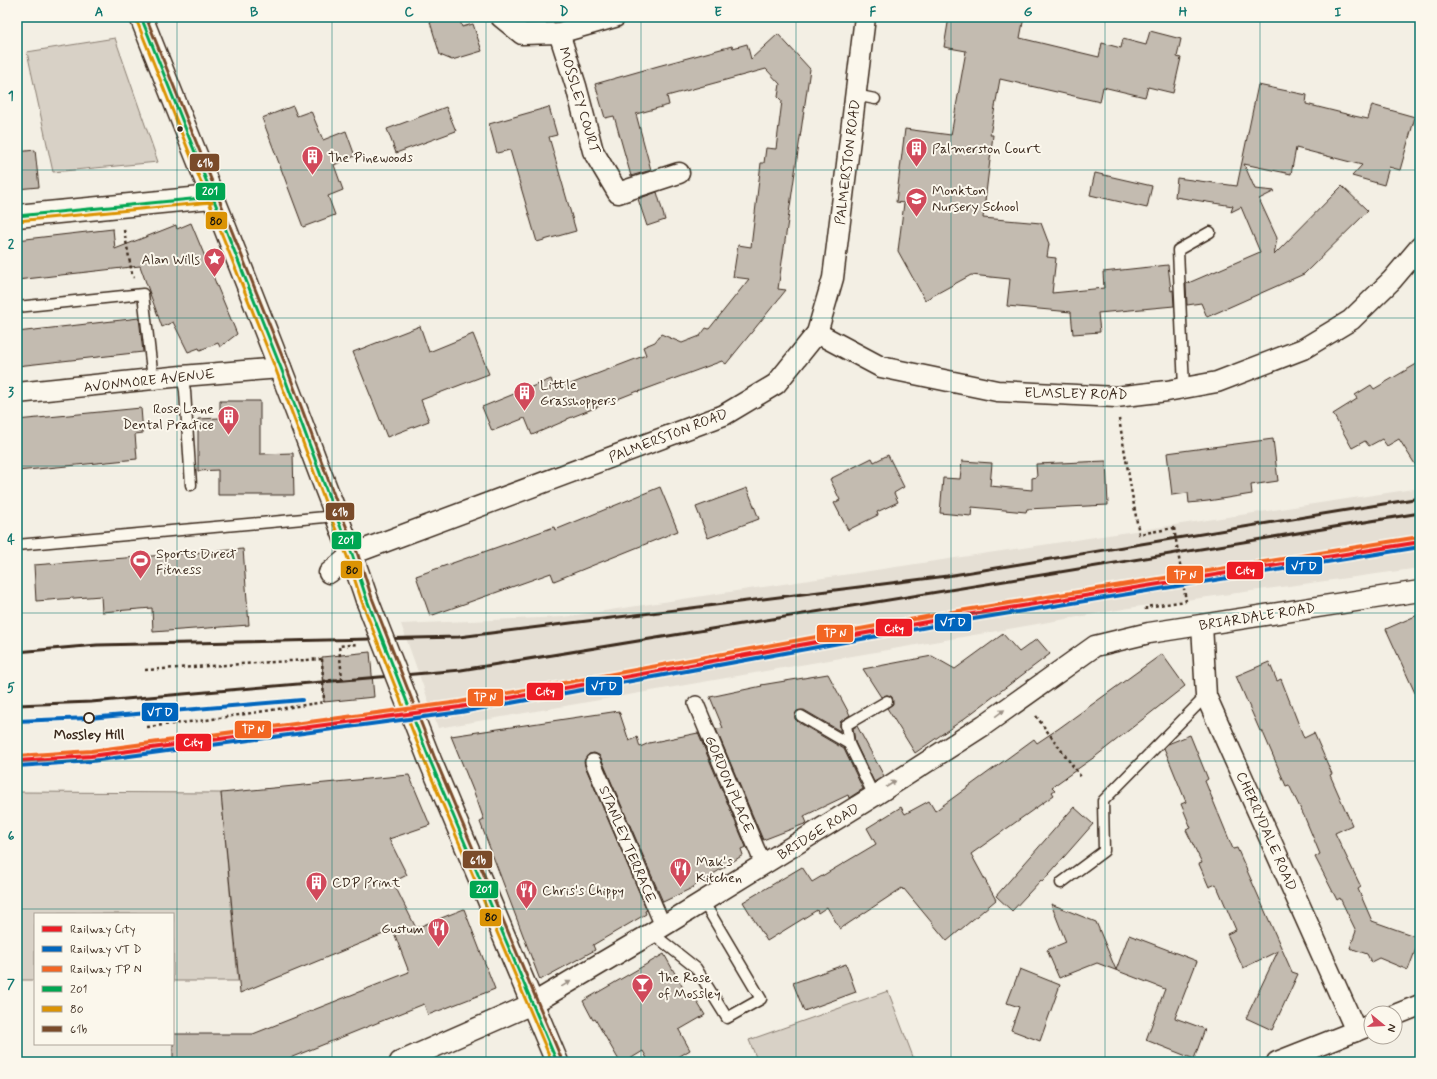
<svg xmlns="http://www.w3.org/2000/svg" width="1437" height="1079" font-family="Mynerve,sans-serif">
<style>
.built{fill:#e5dfd4}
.green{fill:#d8d1c6;stroke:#8a7e72}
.building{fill:#c3bbb0;stroke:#3b2a1e}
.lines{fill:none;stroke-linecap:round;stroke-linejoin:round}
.service-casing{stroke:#3b2a1e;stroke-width:13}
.pedestrian-casing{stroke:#3b2a1e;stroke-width:18}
.minor-casing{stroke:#3b2a1e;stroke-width:23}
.tertiary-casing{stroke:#3b2a1e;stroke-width:25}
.path{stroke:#3b2a1e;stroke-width:2.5;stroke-dasharray:3 3;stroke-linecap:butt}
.service{stroke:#fbf7ec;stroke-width:10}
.pedestrian{stroke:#fbf7ec;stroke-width:15}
.minor{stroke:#fbf7ec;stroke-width:20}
.tertiary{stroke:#fbf7ec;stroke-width:22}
.rail{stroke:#3b2a1e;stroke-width:3}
.tertiary-bridge-casing{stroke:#3b2a1e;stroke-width:25;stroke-linecap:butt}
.path-bridge{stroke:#3b2a1e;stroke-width:2.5;stroke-dasharray:3 3;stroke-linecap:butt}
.tertiary-bridge{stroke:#fbf7ec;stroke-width:22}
.bus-1-casing{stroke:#fbf7ec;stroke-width:6}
.bus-2-casing{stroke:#fbf7ec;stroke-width:6}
.bus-3-casing{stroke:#fbf7ec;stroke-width:6}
.bus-1{stroke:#00a651;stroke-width:3}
.bus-2{stroke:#db9304;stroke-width:3}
.bus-3{stroke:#7a4b2a;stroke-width:3}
.rail-1-casing{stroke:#fbf7ec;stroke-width:7}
.rail-2-casing{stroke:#fbf7ec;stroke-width:7}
.rail-3-casing{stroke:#fbf7ec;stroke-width:7}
.rail-1{stroke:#ed1c24;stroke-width:4}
.rail-2{stroke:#0065bd;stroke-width:4}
.rail-3{stroke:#f26522;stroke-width:4}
.oneway{fill:#9b9085}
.grid{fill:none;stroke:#0f766e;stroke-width:1;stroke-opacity:0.55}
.bus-dot{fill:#3b2a1e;stroke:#fbf7ec;stroke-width:1.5}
.stop-dot{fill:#fbf7ec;stroke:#3b2a1e;stroke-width:2}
.labels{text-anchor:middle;stroke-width:4;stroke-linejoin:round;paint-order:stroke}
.street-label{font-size:14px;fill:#3b2a1e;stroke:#fbf7ec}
.poi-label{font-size:14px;fill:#3b2a1e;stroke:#fbf7ec;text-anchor:start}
.stop-label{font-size:14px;font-weight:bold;fill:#3b2a1e;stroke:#fbf7ec}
.line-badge{stroke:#fbf7ec;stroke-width:1.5}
.badge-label{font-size:11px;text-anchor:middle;font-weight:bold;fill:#fff}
.pale-badge-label{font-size:11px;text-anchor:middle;font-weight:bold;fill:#111}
.neatline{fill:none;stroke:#0f766e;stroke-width:1.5}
.grid-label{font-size:13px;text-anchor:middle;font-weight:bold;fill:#0f766e}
</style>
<rect width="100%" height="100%" fill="#f3efe4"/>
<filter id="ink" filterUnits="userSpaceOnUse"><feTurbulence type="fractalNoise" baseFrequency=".025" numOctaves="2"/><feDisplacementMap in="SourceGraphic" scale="8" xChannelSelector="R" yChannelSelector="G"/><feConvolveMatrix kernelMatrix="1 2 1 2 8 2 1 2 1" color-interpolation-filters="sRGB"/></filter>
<g filter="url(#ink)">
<polygon class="built" points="1420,488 1420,568 1135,607 438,728 401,624 564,617"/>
<g class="green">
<polygon points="115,38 158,162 53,172 27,52"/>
<polygon points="17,792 221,793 238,981 173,981 173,914 35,914 35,980 17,980"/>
<polygon points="888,991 915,1062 758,1062 749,1040"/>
</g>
<g class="building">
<polygon points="446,17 459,17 462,27 473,24 482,51 452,60 440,55 430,22"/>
<polygon points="949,17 1024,17 1020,38 1099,57 1102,43 1121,48 1123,39 1146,45 1150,31 1181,39 1177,57 1181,58 1173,93 1148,87 1145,97 1103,87 1100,102 1000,79 990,135 993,135 983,218 1041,223 1049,244 1047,257 1056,258 1052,293 1104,288 1103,272 1168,265 1171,291 1173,290 1174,306 1098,313 1100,332 1073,334 1071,312 1007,306 1010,279 971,275 925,300 898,251 904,203 896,202 905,129 951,135 966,51 944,47"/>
<polygon points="778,34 810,69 778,289 786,290 726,364 722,361 638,392 638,391 567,419 567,420 532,435 525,418 492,431 482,407 551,379 555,390 646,355 643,347 655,342 661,334 682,343 700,336 706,328 709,329 749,279 733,277 738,245 751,247 761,163 764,163 766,148 776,149 782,101 778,97 780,84 766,69 667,96 669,105 636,114 651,170 631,176 614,116 605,118 595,84 658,66 732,46 733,48 747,44 751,59"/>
<polygon points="1258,85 1307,95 1306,104 1354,116 1368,119 1372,105 1415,117 1400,170 1389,167 1384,185 1352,176 1362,165 1296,148 1291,174 1244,164 1255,189 1275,191 1259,199 1277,238 1274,255 1342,186 1368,211 1304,274 1207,317 1201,303 1187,305 1186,284 1260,252 1241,207 1231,212 1233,206 1175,197 1177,178 1237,186"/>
<polygon points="293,106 297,116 311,111 323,140 346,131 355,156 334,165 343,190 328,196 335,215 303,227 262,118"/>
<polygon points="446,107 456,131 396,153 387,129"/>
<polygon points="549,107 557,135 549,137 576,231 537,242 510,150 497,153 489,124"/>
<polygon points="35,150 39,187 17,189 17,152"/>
<polygon points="1095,173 1152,186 1147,208 1090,195"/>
<polygon points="657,192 665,220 647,226 638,199"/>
<polygon points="191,223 237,334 220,347 218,343 200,350 199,348 188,352 173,322 162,327 140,266 17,280 17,240 113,229 115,249 176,225 177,229"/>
<polygon points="139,318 143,352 17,366 17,332"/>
<polygon points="420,326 429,352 473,334 489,374 421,400 429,421 387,437 353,352"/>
<polygon points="1420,362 1420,472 1399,439 1387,446 1382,439 1369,446 1365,441 1352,448 1333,414 1357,399 1355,395 1371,385 1374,389"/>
<polygon points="220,401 260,401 260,454 293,453 294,495 218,495 218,470 198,471 198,419 220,418"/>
<polygon points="141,408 143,433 135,434 137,459 17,471 17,420"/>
<polygon points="1273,439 1278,481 1251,485 1252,494 1208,501 1189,503 1188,493 1172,495 1167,453"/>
<polygon points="888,455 904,487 894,493 898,502 877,512 878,515 848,530 834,503 840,500 830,479 872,458 874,462"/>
<polygon points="962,461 992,463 990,486 1032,490 1032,478 1037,477 1036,464 1106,461 1108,505 1027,509 1026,512 972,507 971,516 940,513 943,478 960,479"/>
<polygon points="660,487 678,531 554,581 551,573 430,616 416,576 554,527 555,530"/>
<polygon points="747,488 759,519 708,538 696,507"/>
<polygon points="243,549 249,625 153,632 152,608 102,612 101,596 36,601 34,565"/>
<polygon points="1420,614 1420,704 1386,629"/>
<polygon points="1003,634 1019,652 1037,639 1050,654 961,721 915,753 887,708 893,704 892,697 887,695 881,697 863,669 932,656 955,669"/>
<polygon points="370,652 374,697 324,702 322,657"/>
<polygon points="1162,654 1185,686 1096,756 1052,787 1055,790 1052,792 1054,795 971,854 996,900 947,941 904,889 903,890 902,888 840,929 827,907 818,913 817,910 767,941 743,902 802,867 812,882 876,844 867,828 901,807 905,814 929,801 935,811 1034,739 1037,743 1058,729"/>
<polygon points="1269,662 1277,681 1281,679 1304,738 1314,733 1332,774 1330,775 1352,825 1335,833 1361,887 1358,889 1372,921 1420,938 1408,970 1379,958 1371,962 1367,954 1350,948 1356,931 1340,898 1337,900 1315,857 1320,854 1305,818 1289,785 1286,786 1262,730 1260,731 1236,676"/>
<polygon points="828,674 850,715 840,722 840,731 804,710 797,711 795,716 795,719 798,722 844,749 863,789 849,798 848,795 804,816 807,823 763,840 716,729 723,728 710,697 762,686 761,685"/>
<polygon points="619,711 629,741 637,737 640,747 649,743 698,733 746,847 741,849 743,855 690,889 663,902 601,758 599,755 594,753 589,754 584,761 585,766 647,910 645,911 646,914 593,945 595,950 540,980 480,822 484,820 477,800 451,736"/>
<polygon points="857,726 884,776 874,782 855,742 853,728"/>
<polygon points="1190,735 1208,779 1205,781 1233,849 1237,848 1292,972 1298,974 1272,1030 1246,1018 1278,951 1243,968 1227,934 1236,930 1216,884 1209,887 1199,864 1202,863 1186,830 1191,828 1181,804 1186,802 1164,748 1168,744"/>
<polygon points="409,775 430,825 389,839 407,875 393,882 416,928 464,909 495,989 428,1015 424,1004 280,1062 173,1062 173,1034 253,1034 409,972 393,930 240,993 221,793"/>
<polygon points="1074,807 1093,824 1042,882 1041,880 1012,911 996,896"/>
<polygon points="1051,904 1096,922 1116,970 1129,935 1197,961 1175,1018 1205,1029 1194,1059 1146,1040 1165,989 1097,963 1059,978 1047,950 1066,942"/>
<polygon points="664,954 687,995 691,992 705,1015 679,1030 690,1050 670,1062 649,1062 643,1051 625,1062 620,1062 595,1019 593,1020 583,1001"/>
<polygon points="846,964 856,992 804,1011 793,983"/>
<polygon points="1020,969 1060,985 1040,1041 1011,1030 1019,1007 1007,1003"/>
</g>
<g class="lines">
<defs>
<g id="service">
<polyline points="855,95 875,99"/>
<polyline points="17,307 143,294 153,379"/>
<polyline points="182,376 185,391 191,485"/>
<polyline points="1184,388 1178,250 1210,232"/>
<polyline points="17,545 336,516"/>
<polyline points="801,716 849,744 874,796"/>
<polyline points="849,744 846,725 887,701"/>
<polyline points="1061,883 1104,851 1103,801 1206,696"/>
<polyline points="652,933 696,968 727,1018 761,999 703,901"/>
</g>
<g id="pedestrian">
<polyline points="696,704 763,864"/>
<polyline points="593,762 663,926"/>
</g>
<g id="minor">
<polyline points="501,17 522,34 559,33 615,17"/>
<polyline points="559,33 576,86 593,151 618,193 679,173"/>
<polyline points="817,333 881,367 997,391 1116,397 1167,391 1217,382 1303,349 1351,320 1392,280 1420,247"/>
<polyline points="17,393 182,376 281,368"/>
<polyline points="329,573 352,554 724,415 776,384 817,333 833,278 865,17"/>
<polyline points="1202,625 1206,696 1356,1031"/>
<polyline points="1395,1015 1420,1005"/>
<polyline points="400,1062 532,1004 652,933 874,796 984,725 1095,646 1149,633 1420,591"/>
<polyline points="1277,1062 1371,1025"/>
</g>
<g id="tertiary">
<path d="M 141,17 C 200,166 261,314 317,465 C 334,510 352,554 367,600"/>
<polyline points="17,216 212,197"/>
<polyline points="429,758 557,1062"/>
</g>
</defs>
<use href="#service" class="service-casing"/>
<use href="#pedestrian" class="pedestrian-casing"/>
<use href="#minor" class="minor-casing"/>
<use href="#tertiary" class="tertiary-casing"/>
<g class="path">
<polyline points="124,230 132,274 134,278"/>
<polyline points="1119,419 1139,534 1174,528"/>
<polyline points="1146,610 1146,607 1186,601"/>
<polyline points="145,670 322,659"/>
<polyline points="323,681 342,679 339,646 358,644"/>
<polyline points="1036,716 1081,777"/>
<polyline points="147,727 206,720 324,702"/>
</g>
<use href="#service" class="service"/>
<use href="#pedestrian" class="pedestrian"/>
<use href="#minor" class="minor"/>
<use href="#tertiary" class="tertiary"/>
<g class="rail">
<polyline points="17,652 97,645 459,637 947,576 1420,498"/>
<polyline points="17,705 91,702 461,670 1420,513"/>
</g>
<defs>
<polyline id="tertiary-bridge" points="367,600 429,758"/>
</defs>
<use href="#tertiary-bridge" class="tertiary-bridge-casing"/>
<g class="path-bridge">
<polyline points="1174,528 1186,601"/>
<polyline points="322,659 324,702"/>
</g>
<use href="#tertiary-bridge" class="tertiary-bridge"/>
<defs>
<g id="bus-1">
<polyline points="141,17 281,368 336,516 352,554 367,600 429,758 557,1062"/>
<polyline points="17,216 212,197"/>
</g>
<g id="bus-2">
<polyline points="136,19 276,370 331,518 347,556 362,602 424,760 552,1062"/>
<polyline points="17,221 212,202"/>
</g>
<polyline id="bus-3" points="146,17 286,366 341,514 357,552 372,598 434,756 562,1060"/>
</defs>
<use href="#bus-1" class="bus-1-casing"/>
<use href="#bus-2" class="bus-2-casing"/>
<use href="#bus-3" class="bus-3-casing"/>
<use href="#bus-1" class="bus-1"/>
<use href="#bus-2" class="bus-2"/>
<use href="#bus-3" class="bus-3"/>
<defs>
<polyline id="rail-1" points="17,761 91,756 460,707 954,617 1420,542"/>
<g id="rail-2">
<polyline points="17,721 89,718 302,700"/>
<polyline points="17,766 92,761 461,712 955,622 1420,547"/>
</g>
<polyline id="rail-3" points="17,756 91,751 459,702 953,612 1419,537"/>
</defs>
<use href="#rail-1" class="rail-1-casing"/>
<use href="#rail-2" class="rail-2-casing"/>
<use href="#rail-3" class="rail-3-casing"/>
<use href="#rail-1" class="rail-1"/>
<use href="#rail-2" class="rail-2"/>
<use href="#rail-3" class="rail-3"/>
</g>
<defs><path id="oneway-solid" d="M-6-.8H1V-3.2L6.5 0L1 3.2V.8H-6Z"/></defs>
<g class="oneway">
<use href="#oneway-solid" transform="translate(1000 713) rotate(-36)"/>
<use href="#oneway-solid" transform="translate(891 784) rotate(-33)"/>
<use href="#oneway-solid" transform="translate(566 984) rotate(-31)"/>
</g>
</g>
<path class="grid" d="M 177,17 L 177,1062M 332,17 L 332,1062M 486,17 L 486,1062M 641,17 L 641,1062M 796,17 L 796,1062M 951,17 L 951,1062M 1105,17 L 1105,1062M 1260,17 L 1260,1062M 17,170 L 1420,170M 17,318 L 1420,318M 17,466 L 1420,466M 17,613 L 1420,613M 17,761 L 1420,761M 17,909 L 1420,909"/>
<defs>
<symbol id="building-pin" viewBox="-11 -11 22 30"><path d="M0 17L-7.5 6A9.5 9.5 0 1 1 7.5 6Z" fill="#d1495b" stroke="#fbf7ec"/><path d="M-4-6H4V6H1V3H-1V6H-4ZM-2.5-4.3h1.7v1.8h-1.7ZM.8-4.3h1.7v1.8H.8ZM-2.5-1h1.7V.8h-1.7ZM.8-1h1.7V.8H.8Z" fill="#fff"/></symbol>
<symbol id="school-pin" viewBox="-11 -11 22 30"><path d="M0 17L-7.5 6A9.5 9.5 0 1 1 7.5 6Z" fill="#d1495b" stroke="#fbf7ec"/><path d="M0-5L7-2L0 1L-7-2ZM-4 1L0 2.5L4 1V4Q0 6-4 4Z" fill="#fff"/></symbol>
<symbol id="sight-pin" viewBox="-11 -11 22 30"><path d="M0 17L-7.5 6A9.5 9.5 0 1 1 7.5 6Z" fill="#d1495b" stroke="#fbf7ec"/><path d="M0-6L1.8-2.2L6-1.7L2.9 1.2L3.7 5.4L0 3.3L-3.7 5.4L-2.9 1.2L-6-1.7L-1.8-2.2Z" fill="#fff"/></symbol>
<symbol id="stadium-pin" viewBox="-11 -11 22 30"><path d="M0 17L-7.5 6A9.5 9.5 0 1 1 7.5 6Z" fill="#d1495b" stroke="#fbf7ec"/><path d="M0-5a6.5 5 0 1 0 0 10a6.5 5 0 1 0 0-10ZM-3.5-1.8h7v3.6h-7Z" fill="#fff"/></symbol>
<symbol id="restaurant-pin" viewBox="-11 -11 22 30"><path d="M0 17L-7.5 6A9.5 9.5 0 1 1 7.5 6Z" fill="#d1495b" stroke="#fbf7ec"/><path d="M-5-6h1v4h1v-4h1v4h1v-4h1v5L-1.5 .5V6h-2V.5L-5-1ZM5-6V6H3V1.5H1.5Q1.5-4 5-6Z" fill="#fff"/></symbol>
<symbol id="bar-pin" viewBox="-11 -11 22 30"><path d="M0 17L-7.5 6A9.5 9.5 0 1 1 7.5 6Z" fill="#d1495b" stroke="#fbf7ec"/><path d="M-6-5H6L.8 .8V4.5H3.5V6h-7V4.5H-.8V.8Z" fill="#fff"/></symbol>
</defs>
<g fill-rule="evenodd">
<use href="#building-pin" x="904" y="136" width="25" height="34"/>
<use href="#building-pin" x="300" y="144" width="25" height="34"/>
<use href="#school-pin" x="904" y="186" width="25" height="34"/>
<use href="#sight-pin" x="202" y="246" width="25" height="34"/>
<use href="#building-pin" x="512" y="380" width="25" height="34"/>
<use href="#building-pin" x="216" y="404" width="25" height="34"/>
<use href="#stadium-pin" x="128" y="548" width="25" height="34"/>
<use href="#restaurant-pin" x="668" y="856" width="25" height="34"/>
<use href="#building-pin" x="304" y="870" width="25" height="34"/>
<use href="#restaurant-pin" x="514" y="878" width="25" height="34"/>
<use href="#restaurant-pin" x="426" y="916" width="25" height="34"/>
<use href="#bar-pin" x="630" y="972" width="25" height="34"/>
</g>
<circle class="bus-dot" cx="180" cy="129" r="3.5"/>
<circle class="stop-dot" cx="89" cy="718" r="5"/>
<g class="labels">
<g class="street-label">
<text transform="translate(580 100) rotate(73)" y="5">MOSSLEY COURT</text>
<text transform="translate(847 162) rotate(-83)" y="5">PALMERSTON ROAD</text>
<text transform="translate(149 380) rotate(-6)" y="5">AVONMORE AVENUE</text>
<text transform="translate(1076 393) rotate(1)" y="5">ELMSLEY ROAD</text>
<text transform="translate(668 435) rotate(-21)" y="5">PALMERSTON ROAD</text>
<text transform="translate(1257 616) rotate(-9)" y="5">BRIARDALE ROAD</text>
<text transform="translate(730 784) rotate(67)" y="5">GORDON PLACE</text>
<text transform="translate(818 831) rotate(-32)" y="5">BRIDGE ROAD</text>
<text transform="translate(1267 831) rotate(66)" y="5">CHERRYDALE ROAD</text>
<text transform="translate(628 844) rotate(67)" y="5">STANLEY TERRACE</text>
</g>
<g class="poi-label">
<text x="932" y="153">Palmerston Court</text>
<text x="328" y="162">The Pinewoods</text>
<text x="932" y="195">Monkton<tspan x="932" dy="16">Nursery School</tspan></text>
<text x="200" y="264" text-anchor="end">Alan Wills</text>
<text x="540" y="389">Little<tspan x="540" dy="16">Grasshoppers</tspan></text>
<text x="214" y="413" text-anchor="end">Rose Lane<tspan x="214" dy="16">Dental Practice</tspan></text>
<text x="156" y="558">Sports Direct<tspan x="156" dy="16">Fitness</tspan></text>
<text x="696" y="866">Mak's<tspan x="696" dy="16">Kitchen</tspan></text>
<text x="332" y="887">CDP Print</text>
<text x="542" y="895">Chris's Chippy</text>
<text x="424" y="933" text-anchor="end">Gustum</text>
<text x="658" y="982">The Rose<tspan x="658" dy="16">of Mossley</tspan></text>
</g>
<g class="stop-label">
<text x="89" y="739">Mossley Hill</text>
</g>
</g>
<g class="line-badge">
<rect x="189" y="153" width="31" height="19" rx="4" fill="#7a4b2a"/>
<rect x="195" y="182" width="31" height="19" rx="4" fill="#00a651"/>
<rect x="205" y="211" width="23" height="19" rx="4" fill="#db9304"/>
<rect x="325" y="502" width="30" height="19" rx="4" fill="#7a4b2a"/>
<rect x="331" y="531" width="31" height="19" rx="4" fill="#00a651"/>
<rect x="1285" y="556" width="38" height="19" rx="4" fill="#0065bd"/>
<rect x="340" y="560" width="23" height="19" rx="4" fill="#db9304"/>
<rect x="1226" y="561" width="38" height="19" rx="4" fill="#ed1c24"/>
<rect x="1166" y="565" width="38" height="19" rx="4" fill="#f26522"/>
<rect x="934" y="613" width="38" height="19" rx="4" fill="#0065bd"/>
<rect x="875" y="618" width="38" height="19" rx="4" fill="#ed1c24"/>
<rect x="816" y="624" width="38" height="19" rx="4" fill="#f26522"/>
<rect x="585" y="676" width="38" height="20" rx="4" fill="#0065bd"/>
<rect x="526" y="682" width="38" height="19" rx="4" fill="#ed1c24"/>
<rect x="467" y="688" width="37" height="19" rx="4" fill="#f26522"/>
<rect x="141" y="702" width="38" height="20" rx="4" fill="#0065bd"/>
<rect x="234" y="720" width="38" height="19" rx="4" fill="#f26522"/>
<rect x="175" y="733" width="37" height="19" rx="4" fill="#ed1c24"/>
<rect x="462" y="850" width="31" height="19" rx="4" fill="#7a4b2a"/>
<rect x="469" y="880" width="30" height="19" rx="4" fill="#00a651"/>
<rect x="479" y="908" width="23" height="19" rx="4" fill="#db9304"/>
</g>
<g class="badge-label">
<text x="205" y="167">61b</text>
<text x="210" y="195">201</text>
<text x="340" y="516">61b</text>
<text x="346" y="544">201</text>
<text x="1304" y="570">VT D</text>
<text x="1245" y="574">City</text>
<text x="1185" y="579">TP N</text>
<text x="953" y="626">VT D</text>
<text x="894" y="632">City</text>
<text x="835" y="637">TP N</text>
<text x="604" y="690">VT D</text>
<text x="545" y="695">City</text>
<text x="485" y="701">TP N</text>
<text x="160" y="716">VT D</text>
<text x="253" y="733">TP N</text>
<text x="193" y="746">City</text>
<text x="478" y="864">61b</text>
<text x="484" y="893">201</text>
</g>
<g class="pale-badge-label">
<text x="216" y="225">80</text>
<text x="352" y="574">80</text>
<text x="491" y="921">80</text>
</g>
<rect width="1437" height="1079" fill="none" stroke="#fbf7ec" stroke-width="44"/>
<rect x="34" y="913" width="140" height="132" fill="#fbf7ec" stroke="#aea59a"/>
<rect x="42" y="926" width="20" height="6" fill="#ed1c24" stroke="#aea59a"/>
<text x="70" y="933" font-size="12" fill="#3b2a1e">Railway City</text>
<rect x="42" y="946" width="20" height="6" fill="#0065bd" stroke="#aea59a"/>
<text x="70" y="953" font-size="12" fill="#3b2a1e">Railway VT D</text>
<rect x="42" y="966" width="20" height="6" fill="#f26522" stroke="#aea59a"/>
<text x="70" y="973" font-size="12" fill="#3b2a1e">Railway TP N</text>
<rect x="42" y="986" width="20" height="6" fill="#00a651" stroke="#aea59a"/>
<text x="70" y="993" font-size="12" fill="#3b2a1e">201</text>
<rect x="42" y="1006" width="20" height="6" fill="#db9304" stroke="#aea59a"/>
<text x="70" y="1013" font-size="12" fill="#3b2a1e">80</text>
<rect x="42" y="1026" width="20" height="6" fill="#7a4b2a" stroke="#aea59a"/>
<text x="70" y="1033" font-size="12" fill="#3b2a1e">61b</text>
<g transform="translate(1383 1025) rotate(108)"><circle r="19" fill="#fbf7ec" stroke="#aea59a"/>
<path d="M0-3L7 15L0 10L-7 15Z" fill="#d1495b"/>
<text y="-6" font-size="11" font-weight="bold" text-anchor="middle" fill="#3b2a1e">N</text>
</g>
<rect x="22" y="22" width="1393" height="1035" class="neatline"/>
<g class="grid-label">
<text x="99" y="16">A</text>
<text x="254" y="16">B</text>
<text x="409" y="16">C</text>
<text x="564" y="16">D</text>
<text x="718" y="16">E</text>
<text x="873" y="16">F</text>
<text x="1028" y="16">G</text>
<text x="1183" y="16">H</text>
<text x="1338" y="16">I</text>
<text x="11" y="100">1</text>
<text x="11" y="248">2</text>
<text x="11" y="396">3</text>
<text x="11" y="544">4</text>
<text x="11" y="692">5</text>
<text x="11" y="840">6</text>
<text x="11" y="988">7</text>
</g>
</svg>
